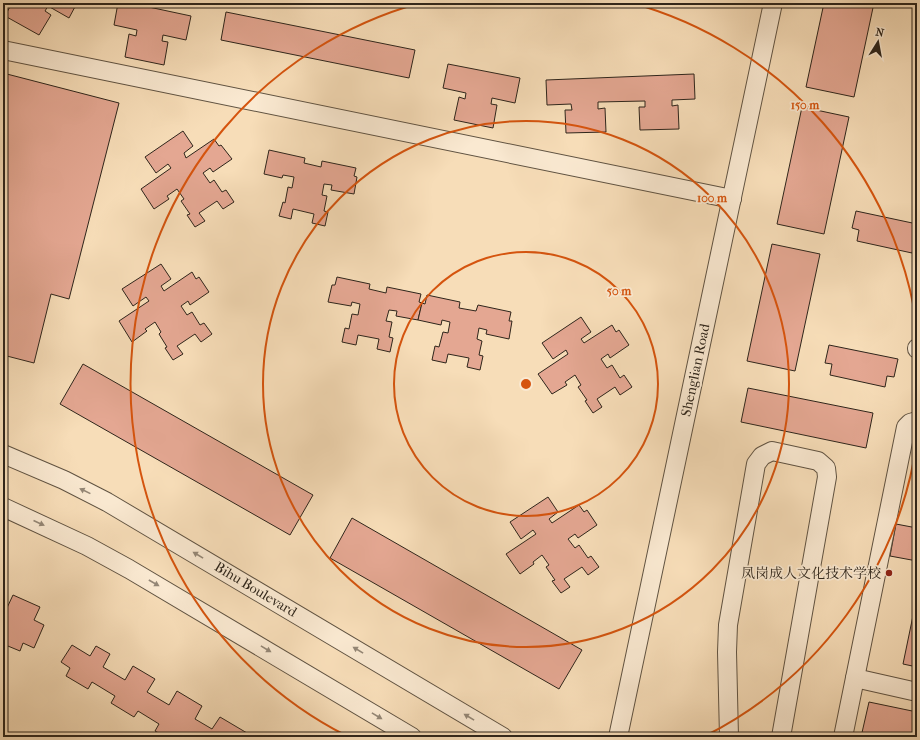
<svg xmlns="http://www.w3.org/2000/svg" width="920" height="740" font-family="'IM FELL French Canon','Noto Serif SC',serif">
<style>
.building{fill:#e4a792;stroke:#2e251b}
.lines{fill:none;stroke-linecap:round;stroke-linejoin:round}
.minor-casing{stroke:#605342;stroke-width:20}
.minor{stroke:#fae9d1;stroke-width:18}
.oneway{fill:#948776}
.ring{fill:none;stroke:#d5540e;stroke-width:2}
.poi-dot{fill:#8f2418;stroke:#fae9d1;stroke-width:1.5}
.labels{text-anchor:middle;stroke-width:3.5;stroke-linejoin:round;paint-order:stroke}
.street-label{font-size:14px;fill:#2e251b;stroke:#fae9d1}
.poi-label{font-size:14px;fill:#2e251b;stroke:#fae9d1;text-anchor:end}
.centre{fill:#d5540e;stroke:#fae9d1;stroke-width:2}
.ring-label{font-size:12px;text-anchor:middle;font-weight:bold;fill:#d5540e;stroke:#fae9d1;stroke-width:3.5;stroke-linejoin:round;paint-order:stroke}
</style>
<rect width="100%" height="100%" fill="#f7ddb8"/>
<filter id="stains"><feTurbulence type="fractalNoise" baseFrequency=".005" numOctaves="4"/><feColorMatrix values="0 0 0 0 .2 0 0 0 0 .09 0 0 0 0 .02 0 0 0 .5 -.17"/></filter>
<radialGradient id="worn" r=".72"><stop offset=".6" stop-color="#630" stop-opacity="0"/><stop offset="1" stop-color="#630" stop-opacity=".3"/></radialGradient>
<g class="building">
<polygon points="12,3 77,3 69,18 48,6 45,11 51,15 39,35 5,16"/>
<polygon points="118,3 130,3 191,16 186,40 163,35 162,41 168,42 164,65 125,57 129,34 136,36 137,30 114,25"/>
<polygon points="824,3 874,3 854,97 806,87"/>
<polygon points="900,3 917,3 917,7 900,4"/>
<polygon points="226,12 415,50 409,78 221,40"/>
<polygon points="448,64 520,78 515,103 492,98 491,104 497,105 493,128 454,120 459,97 465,99 466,93 443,88"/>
<polygon points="3,73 119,103 69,299 51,294 34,363 3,355"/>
<polygon points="694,74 695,99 672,100 672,106 678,105 679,129 640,130 639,107 645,107 645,101 598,102 598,109 605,108 606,132 566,133 565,110 572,110 571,104 547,105 546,80"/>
<polygon points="802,107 849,117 824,234 777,224"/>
<polygon points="183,131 193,146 184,153 186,158 214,139 219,146 221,145 232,159 213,172 210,168 203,173 210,183 214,180 222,192 226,190 234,202 223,209 217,201 199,213 205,221 195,227 187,215 190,214 181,201 184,199 177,189 167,196 169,199 154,209 141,189 171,168 168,164 156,173 145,157"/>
<polygon points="269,150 305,158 304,163 321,167 322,161 356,168 354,176 357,177 354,194 331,190 332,185 324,184 322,195 327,196 324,211 328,212 325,226 312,223 314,214 293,209 291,219 279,216 283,202 285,203 288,187 292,188 294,177 283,175 282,178 264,174"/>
<polygon points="856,211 917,224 917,242 915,242 912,253 857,241 859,230 852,228"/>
<polygon points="772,244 820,254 795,371 747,361"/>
<polygon points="161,264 171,279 161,286 164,291 192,272 196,279 199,277 209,292 190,305 188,301 181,306 187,315 192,312 200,325 204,323 212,334 201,342 195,334 177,346 183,354 173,360 165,348 167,347 159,334 161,332 155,322 145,329 147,331 132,342 119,321 149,301 146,297 133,306 122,289"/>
<polygon points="337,277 370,284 369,289 386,293 387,287 421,294 419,302 422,303 418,320 396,316 397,311 389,310 386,321 392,322 389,337 393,338 390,352 377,349 379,339 358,335 356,345 342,342 345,328 349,329 352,314 358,315 360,304 352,302 351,306 328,302 332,285 335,285"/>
<polygon points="427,295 460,302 459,308 476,311 478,305 511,312 509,321 512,321 509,339 486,334 487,330 479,328 477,339 482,341 479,355 483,356 480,370 467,367 469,358 448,354 446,363 432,360 435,346 439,347 443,332 448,333 450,322 442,320 441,325 418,320 422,303 425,304"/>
<polygon points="581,317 591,332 581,339 584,343 612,325 616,332 619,330 629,345 610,358 608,354 601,359 607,368 612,365 620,378 624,375 632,387 620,395 615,387 597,399 602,407 593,413 585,401 587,400 578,387 581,385 575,375 565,382 567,385 552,394 538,374 568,354 566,350 553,359 542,343"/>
<polygon points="829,345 898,359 894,377 887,376 885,387 830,375 832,364 825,363"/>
<polygon points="83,364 313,495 290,535 60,404"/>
<polygon points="748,388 873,413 866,448 741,422"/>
<polygon points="548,497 558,512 549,519 552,523 579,505 584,512 587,510 597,525 578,538 575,534 568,539 575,548 579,545 588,558 591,556 599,567 588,575 582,567 564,579 570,587 561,593 552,581 555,580 546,567 549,565 542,555 533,562 534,564 520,574 506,554 536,534 533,530 521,539 510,522"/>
<polygon points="352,518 582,650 559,689 330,558"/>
<polygon points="896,524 917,528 917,561 890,556"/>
<polygon points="13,595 40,607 34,620 44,625 34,648 23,643 20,651 3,644 3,608 6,610"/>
<polygon points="915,606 917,606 917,667 903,664"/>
<polygon points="72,645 90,656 96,646 110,654 103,667 125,680 133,666 155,679 147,692 169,705 177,691 202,706 195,719 212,729 220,717 247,733 245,737 166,737 155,731 159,724 138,711 134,717 111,703 115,696 92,682 88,689 66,676 70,668 61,662"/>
<polygon points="869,702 917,712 917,737 861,737"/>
</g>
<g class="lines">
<defs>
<g id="minor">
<polyline points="3,50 732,199"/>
<polyline points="917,349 917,348"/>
<polyline points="3,454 64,480 107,502 503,737"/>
<polyline points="3,507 87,546 129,569 412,737"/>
<polyline points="855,678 917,692"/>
<polyline points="618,737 773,3"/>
<polyline points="729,737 727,652 728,625 756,464 762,456 772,451 818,461 826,468 827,477 781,737"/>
<polyline points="843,737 906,427 910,423 917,421"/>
</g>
</defs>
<use href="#minor" class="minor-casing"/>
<use href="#minor" class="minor"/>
</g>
<defs><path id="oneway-solid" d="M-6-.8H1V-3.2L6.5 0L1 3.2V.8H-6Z"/></defs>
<g class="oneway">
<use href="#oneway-solid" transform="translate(85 491) rotate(-154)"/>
<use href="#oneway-solid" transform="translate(39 523) rotate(24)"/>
<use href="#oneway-solid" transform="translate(198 555) rotate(-149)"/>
<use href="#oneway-solid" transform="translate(154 583) rotate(30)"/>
<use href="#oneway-solid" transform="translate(266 649) rotate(31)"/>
<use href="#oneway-solid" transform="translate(358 650) rotate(-149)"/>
<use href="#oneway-solid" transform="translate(377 716) rotate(31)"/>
<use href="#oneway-solid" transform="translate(469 717) rotate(-149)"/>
</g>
<g class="ring">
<circle cx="526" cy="384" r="132"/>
<circle cx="526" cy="384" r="263"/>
<path d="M917 442A395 395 0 0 1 705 736M347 736A395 395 0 0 1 420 3M632 3A395 395 0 0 1 917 326"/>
</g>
<circle class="poi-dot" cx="889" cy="573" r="4"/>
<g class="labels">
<g class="street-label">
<text transform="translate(695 370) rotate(-78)" y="5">Shenglian Road</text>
<text transform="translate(256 589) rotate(31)" y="5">Bihu Boulevard</text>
</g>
<g class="poi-label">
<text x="881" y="578">凤岗成人文化技术学校</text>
</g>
</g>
<circle cx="526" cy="384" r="6" class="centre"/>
<g class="ring-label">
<text x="805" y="109">150 m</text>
<text x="712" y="202">100 m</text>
<text x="619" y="295">50 m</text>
</g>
<rect width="920" height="740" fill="none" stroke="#f7ddb8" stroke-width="16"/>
<rect x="4" y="4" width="912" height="732" fill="none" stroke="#2e251b" stroke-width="2"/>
<rect x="8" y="8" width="904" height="724" fill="none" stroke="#2e251b"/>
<g transform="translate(878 42) rotate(11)" stroke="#fae9d1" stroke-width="3" paint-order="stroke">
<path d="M0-3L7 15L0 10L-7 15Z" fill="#2e251b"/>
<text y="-6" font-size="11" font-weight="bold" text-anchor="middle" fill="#2e251b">N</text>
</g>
<rect width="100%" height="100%" filter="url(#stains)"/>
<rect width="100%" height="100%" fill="url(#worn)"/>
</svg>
